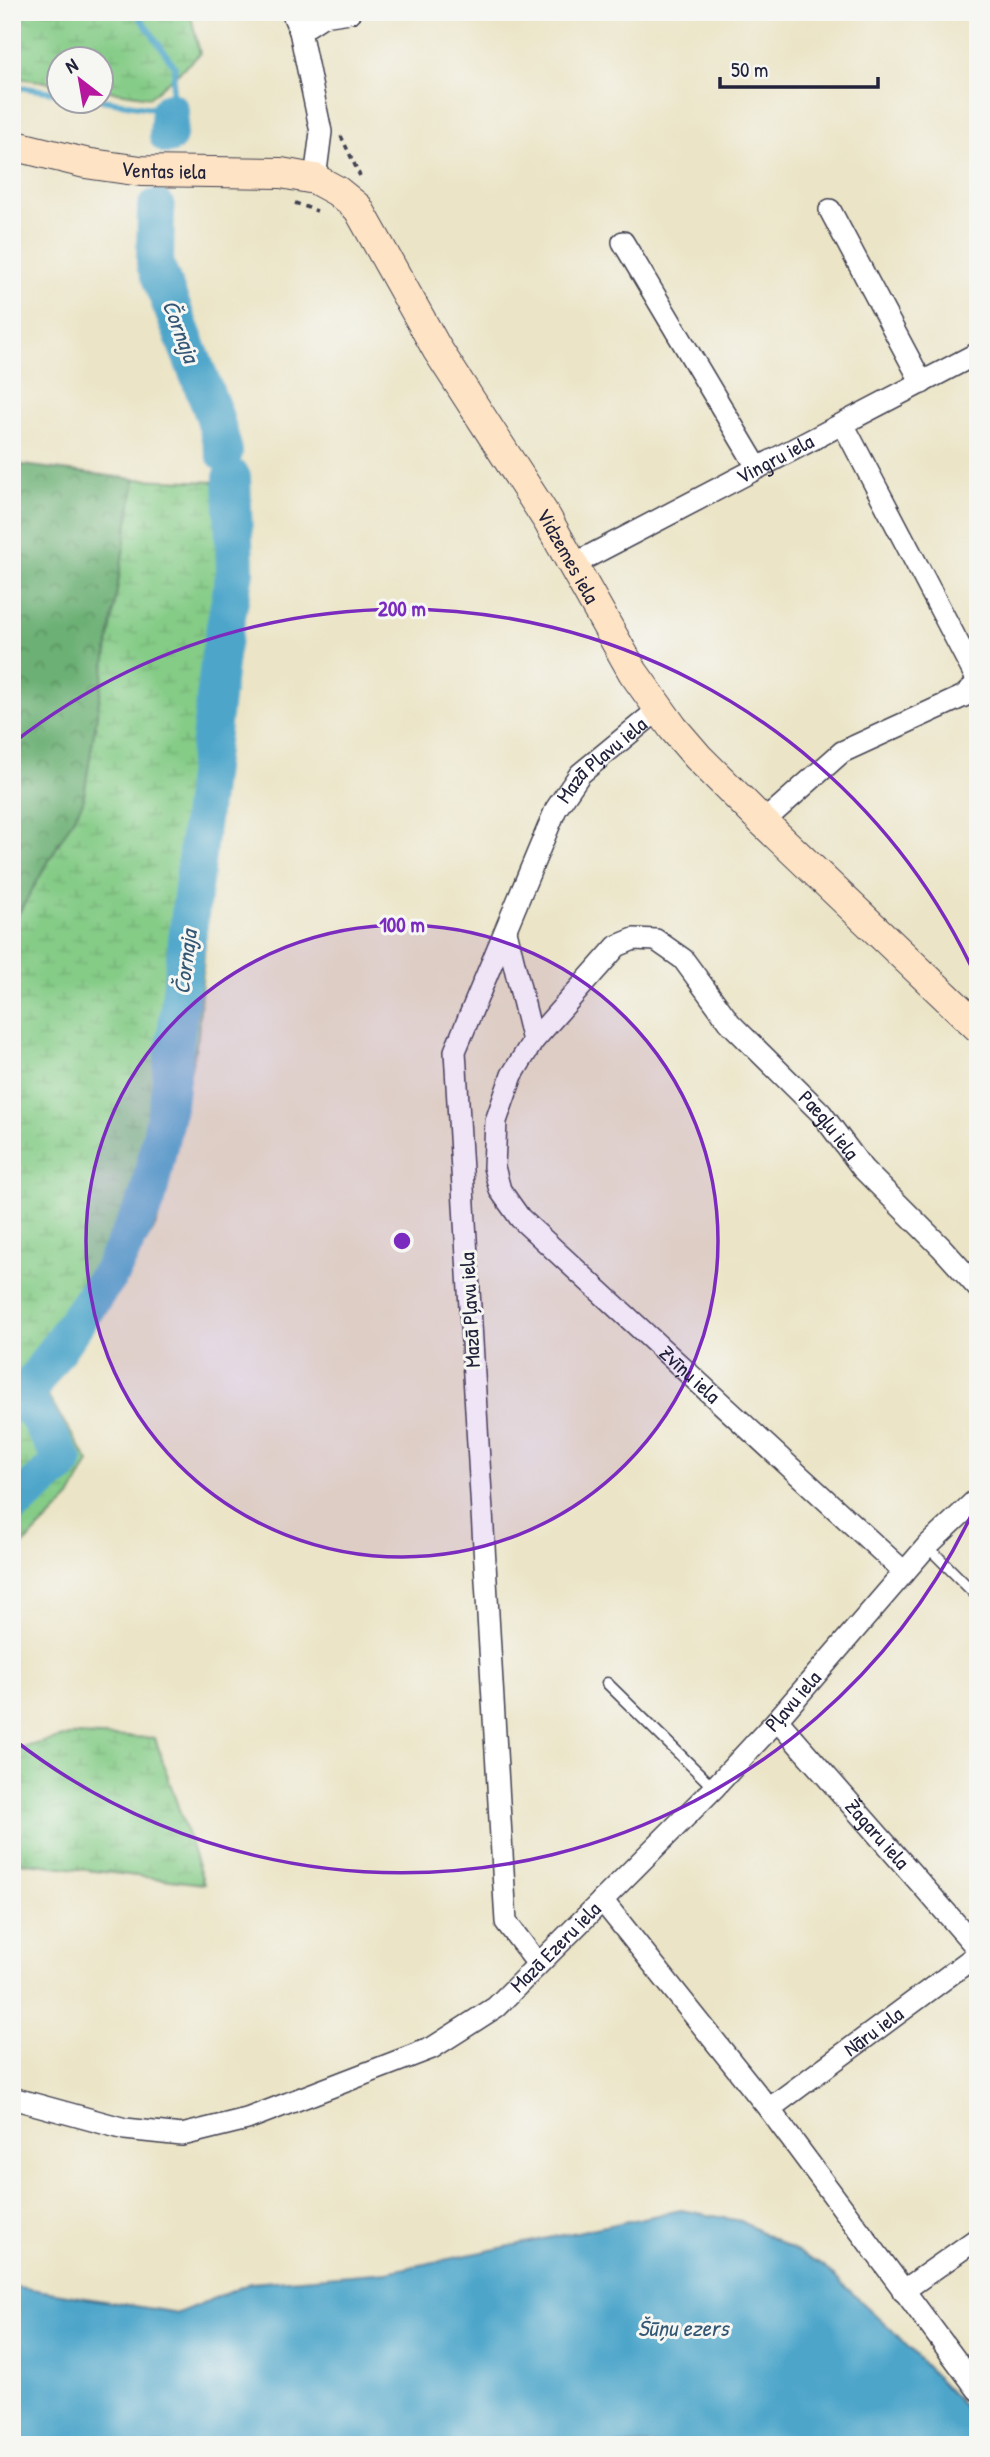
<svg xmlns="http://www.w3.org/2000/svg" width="990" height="2457" font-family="'Patrick Hand',sans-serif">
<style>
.forest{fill:url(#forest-crowns);stroke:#476958;stroke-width:2}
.wetland{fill:url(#wetland-marsh);stroke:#547761;stroke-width:2}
.water{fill:#4da6ca;stroke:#386482;stroke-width:2}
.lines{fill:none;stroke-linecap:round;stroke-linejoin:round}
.stream{stroke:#4da6ca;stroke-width:6}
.river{stroke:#4da6ca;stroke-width:38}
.lane-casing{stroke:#403f50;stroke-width:13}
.street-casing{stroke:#403f50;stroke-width:24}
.secondary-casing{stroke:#403f50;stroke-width:32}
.path{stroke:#403f50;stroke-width:3.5;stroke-dasharray:5 5;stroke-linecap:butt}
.lane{stroke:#fff;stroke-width:10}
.street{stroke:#fff;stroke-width:21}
.secondary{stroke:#fee4c5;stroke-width:30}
.ring{fill:none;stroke:#7b2cbf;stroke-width:3.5}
.labels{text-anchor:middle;stroke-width:6;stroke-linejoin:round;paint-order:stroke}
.street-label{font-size:21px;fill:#22223b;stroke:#f6f6f2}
.water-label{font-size:23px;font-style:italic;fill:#335774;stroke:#f6f6f2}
.centre{fill:#7b2cbf;stroke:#f6f6f2;stroke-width:3.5}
.ring-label{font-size:21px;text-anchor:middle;font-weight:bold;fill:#7b2cbf;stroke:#f6f6f2;stroke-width:6;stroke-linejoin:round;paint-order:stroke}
</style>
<defs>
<pattern id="forest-crowns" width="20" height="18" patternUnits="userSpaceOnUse" patternTransform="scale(1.75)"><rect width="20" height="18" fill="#6cb074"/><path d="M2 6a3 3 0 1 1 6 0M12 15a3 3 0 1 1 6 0" fill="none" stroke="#588f60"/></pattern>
<pattern id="wetland-marsh" width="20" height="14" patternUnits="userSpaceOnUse" patternTransform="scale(1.75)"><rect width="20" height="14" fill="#85cc87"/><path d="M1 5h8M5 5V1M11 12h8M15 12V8" fill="none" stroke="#73af75"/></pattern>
</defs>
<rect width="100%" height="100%" fill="#f6f6f2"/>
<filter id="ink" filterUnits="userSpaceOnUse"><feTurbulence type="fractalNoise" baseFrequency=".0143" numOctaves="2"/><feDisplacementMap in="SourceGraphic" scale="14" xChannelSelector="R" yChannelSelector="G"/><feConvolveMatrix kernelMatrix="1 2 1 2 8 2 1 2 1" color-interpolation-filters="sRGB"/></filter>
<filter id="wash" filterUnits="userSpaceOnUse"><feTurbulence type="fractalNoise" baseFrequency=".00686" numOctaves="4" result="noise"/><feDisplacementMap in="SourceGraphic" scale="28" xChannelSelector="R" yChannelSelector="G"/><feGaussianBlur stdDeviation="1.57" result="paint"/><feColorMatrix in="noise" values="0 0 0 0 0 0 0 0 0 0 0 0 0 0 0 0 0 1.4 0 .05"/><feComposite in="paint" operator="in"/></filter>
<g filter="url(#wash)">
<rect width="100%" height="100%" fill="#ebe4c6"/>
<polygon class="forest" points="12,461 15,464 135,479 83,802 12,925"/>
<g class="wetland">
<polygon points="12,12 190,12 200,54 150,97 102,90 102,60 60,60 59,84 12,77"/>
<polygon points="135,479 243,483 252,565 215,803 198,1036 157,1224 47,1395 89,1462 70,1498 12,1556 12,925 83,802"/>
<polygon points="72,1735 155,1738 204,1884 12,1861 12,1750"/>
</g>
<polygon class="water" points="681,2210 741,2221 823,2266 893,2331 978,2422 978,2445 12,2445 12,2286 178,2313 251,2283 387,2272"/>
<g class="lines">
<g class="stream">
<polyline points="12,86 60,93"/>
<polyline points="102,100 170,111 175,67 136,12"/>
</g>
<g class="river">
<polyline points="168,135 170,111"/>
<polyline points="156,208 155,264 214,415 224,452"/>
<polyline points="12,1405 25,1395 111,1272 147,1200 168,1104 220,655 235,571 232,478"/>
<polyline points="12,1506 64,1462 25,1395"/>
</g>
</g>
</g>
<g filter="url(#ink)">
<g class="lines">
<defs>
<g id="lane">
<polyline points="927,1546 978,1597"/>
<polyline points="607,1683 714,1788"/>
</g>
<g id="street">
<polyline points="292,12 300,31 321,132 315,179"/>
<polyline points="300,31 323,16 350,12"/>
<polyline points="830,210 922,383"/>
<polyline points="623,242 757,467"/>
<polyline points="843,424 978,681"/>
<path id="s1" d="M 572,565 L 978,353"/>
<polyline points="763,822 842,752 964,696 978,682"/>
<path id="s2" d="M 506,931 L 533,1041 L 512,1075 L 496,1121 L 494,1167 L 500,1190 L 520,1218 L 904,1572"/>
<path id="s3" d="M 533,1041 L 617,946 L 634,939 L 656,940 L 683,959 L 730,1023 L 821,1113 L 863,1169 L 941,1247 L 978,1288"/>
<path id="s4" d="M 777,1720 L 978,1949"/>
<polyline points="602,1900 769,2109 978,2390"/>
<path id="s5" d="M 538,1964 L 506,1922 L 455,1051 L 556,809 L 580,774 L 659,709"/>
<path id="s6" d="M 12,2098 L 125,2129 L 182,2135 L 247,2119 L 432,2048 L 496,2007 L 714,1788 L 777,1720 L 927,1546 L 978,1498"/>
<path id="s7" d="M 769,2109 L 978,1954"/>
<polyline points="903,2291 978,2238"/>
</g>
<g id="secondary">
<path id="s8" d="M 12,145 L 85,163 L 141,171 L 281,173 L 315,179 L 337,191 L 358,208 L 437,349 L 547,519 L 633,672 L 673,728 L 698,757 L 763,822 L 978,1027"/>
</g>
</defs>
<use href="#lane" class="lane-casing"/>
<use href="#street" class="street-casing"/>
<use href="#secondary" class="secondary-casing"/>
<g class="path">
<polyline points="341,136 360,176"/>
<polyline points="295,203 317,211"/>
</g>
<use href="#lane" class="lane"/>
<use href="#street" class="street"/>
<use href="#secondary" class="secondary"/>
</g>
</g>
<circle cx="402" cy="1241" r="316" fill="#7b2cbf" fill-opacity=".12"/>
<g class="ring">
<circle cx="402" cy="1241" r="316"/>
<path d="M977 1503A632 632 0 0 1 13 1739M13 743A632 632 0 0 1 977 979"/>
</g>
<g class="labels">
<g class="street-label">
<text dy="7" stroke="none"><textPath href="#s8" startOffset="154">Ventas iela</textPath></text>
<text dy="7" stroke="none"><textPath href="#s1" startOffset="229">Vingru iela</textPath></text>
<text dy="7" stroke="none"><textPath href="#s8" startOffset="765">Vidzemes iela</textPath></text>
<text dy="7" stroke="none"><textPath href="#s5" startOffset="1255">Mazā Pļavu iela</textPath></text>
<text dy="7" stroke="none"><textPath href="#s3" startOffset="422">Paegļu iela</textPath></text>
<text transform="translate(470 1310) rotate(-93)" y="7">Mazā Pļavu iela</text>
<text dy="7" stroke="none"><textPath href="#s2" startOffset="537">Zvīņu iela</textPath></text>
<text dy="7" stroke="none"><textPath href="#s6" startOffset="942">Pļavu iela</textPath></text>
<text dy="7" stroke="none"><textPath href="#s4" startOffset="152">Žagaru iela</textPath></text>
<text dy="7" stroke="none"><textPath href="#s6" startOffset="600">Mazā Ezeru iela</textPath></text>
<text dy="7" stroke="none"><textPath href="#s7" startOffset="130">Nāru iela</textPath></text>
</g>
<g class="water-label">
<text transform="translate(181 331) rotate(69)" y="8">Čornaja</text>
<text transform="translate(185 962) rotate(-83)" y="8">Čornaja</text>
<text x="683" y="2336">Šūņu ezers</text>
</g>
</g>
<circle cx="402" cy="1241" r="10" class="centre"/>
<g class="ring-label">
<text x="402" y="616">200 m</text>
<text x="402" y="932">100 m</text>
</g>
<rect width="990" height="2457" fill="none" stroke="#f6f6f2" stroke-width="42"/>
<g transform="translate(80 80) rotate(329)"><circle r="33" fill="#f6f6f2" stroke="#a1a1a9" stroke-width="2"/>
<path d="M0-5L12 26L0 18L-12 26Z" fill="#b5179e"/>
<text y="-10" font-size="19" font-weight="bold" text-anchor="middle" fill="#22223b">N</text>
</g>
<path d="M720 77v10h158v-10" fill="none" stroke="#22223b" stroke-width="3.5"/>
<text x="731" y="77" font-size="21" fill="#22223b" stroke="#f6f6f2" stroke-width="5" paint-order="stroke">50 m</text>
</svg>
